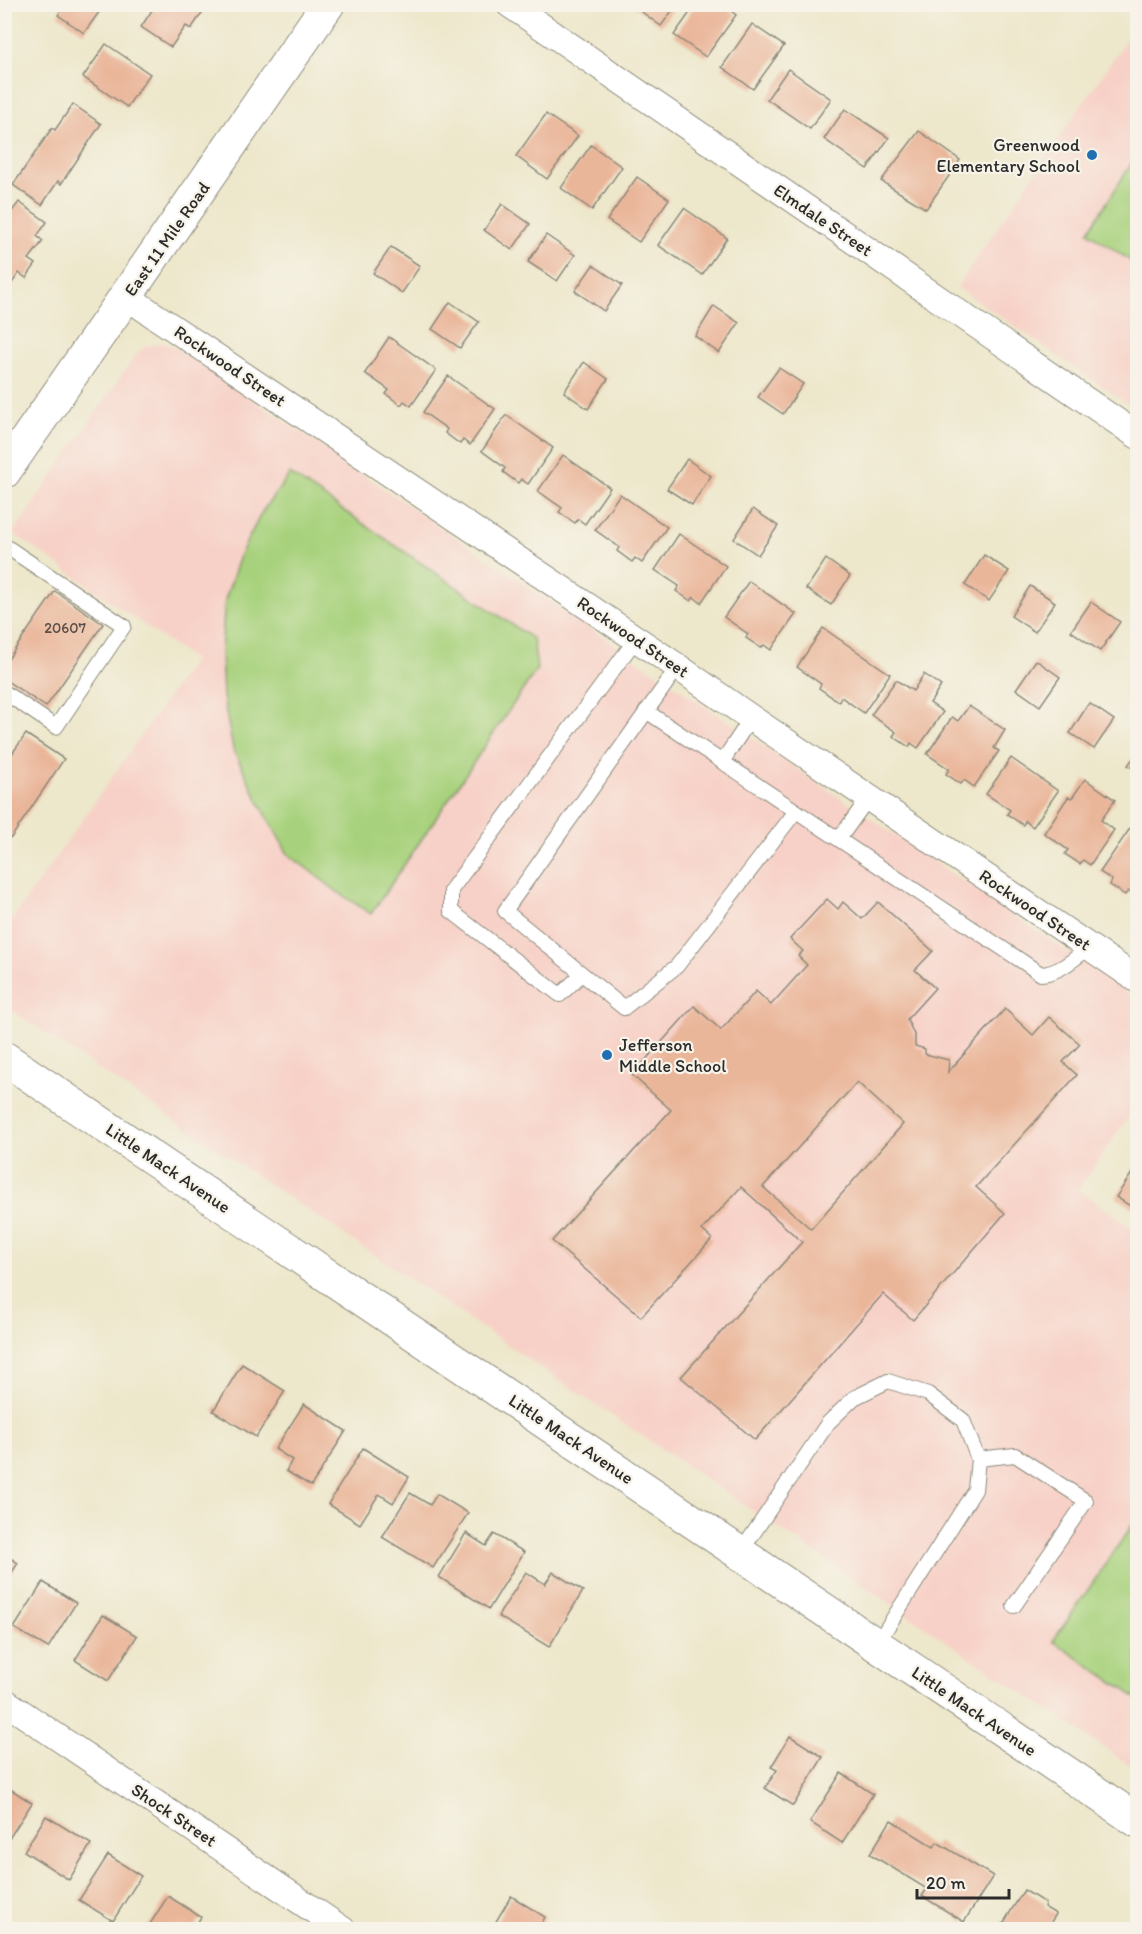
<svg xmlns="http://www.w3.org/2000/svg" width="1142" height="1934" font-family="Itim,sans-serif">
<style>
.built{fill:#f7d1c7}
.green{fill:#a7d17c;stroke:#697e54;stroke-width:1.5}
.building{fill:#eab69a;fill-rule:evenodd}
.lines{fill:none;stroke-linecap:round;stroke-linejoin:round}
.service-casing{stroke:#8c897b;stroke-width:16}
.minor-casing{stroke:#8c897b;stroke-width:28}
.secondary-casing{stroke:#8c897b;stroke-width:35}
.service{stroke:#fff;stroke-width:14}
.minor{stroke:#fff;stroke-width:26}
.secondary{stroke:#fff;stroke-width:33}
.poi-dot{fill:#1f6fb2;stroke:#f7f3e8;stroke-width:2}
.labels{text-anchor:middle;stroke-width:4.5;stroke-linejoin:round;paint-order:stroke}
.number-label{font-size:15px;fill:#5b4e47}
.poi-label{font-size:18px;fill:#2b2b2b;stroke:#f7f3e8;text-anchor:end}
.street-label{font-size:18px;fill:#2b2b2b;stroke:#f7f3e8}
</style>
<rect width="100%" height="100%" fill="#f7f3e8"/>
<filter id="ink" filterUnits="userSpaceOnUse"><feTurbulence type="fractalNoise" baseFrequency=".0167" numOctaves="2"/><feDisplacementMap in="SourceGraphic" scale="12" xChannelSelector="R" yChannelSelector="G"/><feConvolveMatrix kernelMatrix="1 2 1 2 8 2 1 2 1" color-interpolation-filters="sRGB"/></filter>
<filter id="wash" filterUnits="userSpaceOnUse"><feTurbulence type="fractalNoise" baseFrequency=".008" numOctaves="4" result="noise"/><feDisplacementMap in="SourceGraphic" scale="24" xChannelSelector="R" yChannelSelector="G"/><feGaussianBlur stdDeviation="1.35" result="paint"/><feColorMatrix in="noise" values="0 0 0 0 0 0 0 0 0 0 0 0 0 0 0 0 0 1.4 0 .05"/><feComposite in="paint" operator="in"/></filter>
<g filter="url(#wash)">
<rect width="100%" height="100%" fill="#ede7cb"/>
<g class="built">
<polygon points="1137,24 1137,410 957,287"/>
<polygon points="164,343 179,350 1137,999 1137,1104 1078,1190 1137,1231 1137,1770 5,1006 5,930 194,660 13,533 135,356 144,347"/>
</g>
<g class="green">
<polygon points="1137,155 1137,265 1088,232"/>
<polygon points="290,474 533,639 537,669 371,914 335,890 288,854 260,804 233,749 223,696 221,651 225,600 241,553 262,512"/>
<polygon points="1137,1518 1137,1698 1053,1641"/>
</g>
<g id="blocks">
<g class="building">
<polygon points="65,4 98,4 102,8 84,33 58,15"/>
<polygon points="156,4 208,4 191,29 186,26 171,47 141,27"/>
<polygon points="631,4 677,4 661,26"/>
<polygon points="696,4 722,4 736,15 706,57 674,35"/>
<polygon points="752,24 784,46 753,89 722,67"/>
<polygon points="106,44 150,74 127,107 83,77"/>
<polygon points="788,69 831,99 810,129 767,99"/>
<polygon points="73,104 101,124 61,184 58,181 42,205 13,185 52,128 55,130"/>
<polygon points="845,109 889,138 867,169 824,139"/>
<polygon points="546,114 578,136 547,179 516,156"/>
<polygon points="919,131 960,160 926,209 881,181"/>
<polygon points="591,145 622,167 592,210 561,188"/>
<polygon points="637,177 669,199 639,242 607,220"/>
<polygon points="19,202 47,222 37,236 43,241 29,259 36,264 26,278 19,273 10,286 4,282 4,222"/>
<polygon points="502,204 530,224 512,250 484,230"/>
<polygon points="684,208 727,238 702,275 658,245"/>
<polygon points="546,235 575,255 557,281 528,262"/>
<polygon points="391,247 420,266 402,293 373,273"/>
<polygon points="593,265 622,285 604,311 575,291"/>
<polygon points="450,302 479,322 460,348 432,329"/>
<polygon points="714,306 739,323 719,353 695,336"/>
<polygon points="389,337 436,370 411,406 404,401 401,405 386,394 389,390 365,373"/>
<polygon points="584,362 608,379 588,409 564,392"/>
<polygon points="779,368 803,384 783,414 758,397"/>
<polygon points="448,376 495,409 470,445 463,440 460,444 445,433 447,429 423,412"/>
<polygon points="506,415 553,448 528,484 521,479 518,483 503,472 505,468 482,451"/>
<polygon points="563,455 610,488 585,524 578,519 575,523 559,512 562,508 538,491"/>
<polygon points="687,459 711,476 692,505 667,489"/>
<polygon points="620,494 667,527 642,563 635,558 632,562 617,551 619,547 595,530"/>
<polygon points="753,509 778,526 758,555 734,539"/>
<polygon points="679,534 726,566 701,603 694,597 691,601 676,591 679,586 655,570"/>
<polygon points="984,555 1009,571 989,601 965,585"/>
<polygon points="826,559 850,576 831,605 806,589"/>
<polygon points="749,581 796,614 771,650 764,645 761,648 746,638 748,634 724,617"/>
<polygon points="1030,586 1055,602 1035,632 1011,616"/>
<polygon points="55,591 103,624 46,707 4,679 4,665"/>
<polygon points="1091,602 1120,622 1100,651 1071,631"/>
<polygon points="823,628 890,674 864,713 841,697 839,702 819,688 821,684 797,667"/>
<polygon points="1036,660 1060,677 1040,706 1016,689"/>
<polygon points="924,674 941,686 930,703 943,712 918,748 911,743 909,747 893,736 896,732 871,715 896,680 913,691"/>
<polygon points="1089,703 1114,720 1094,749 1070,733"/>
<polygon points="969,706 1005,730 994,748 999,751 974,787 964,780 961,784 946,774 949,769 927,754 952,717 958,721"/>
<polygon points="26,734 64,759 11,838 4,834 4,765"/>
<polygon points="1138,752 1138,772 1128,765"/>
<polygon points="1011,758 1058,791 1033,827 1025,821 1023,825 1007,814 1010,810 986,794"/>
<polygon points="1085,779 1115,800 1101,820 1114,830 1090,865 1083,860 1080,864 1065,854 1068,850 1044,833 1068,797 1072,798"/>
<polygon points="1133,824 1138,828 1138,898 1128,891 1125,895 1110,885 1112,880 1100,872"/>
<path d="M 827,899 L 838,909 L 843,902 L 862,919 L 878,902 L 933,951 L 915,970 L 935,988 L 907,1019 L 915,1037 L 915,1046 L 925,1049 L 925,1054 L 949,1060 L 948,1072 L 1005,1009 L 1033,1035 L 1049,1017 L 1080,1044 L 1063,1062 L 1077,1075 L 976,1187 L 1005,1213 L 913,1320 L 883,1294 L 755,1440 L 681,1377 L 802,1242 L 741,1187 L 702,1230 L 712,1239 L 641,1317 L 552,1241 L 671,1110 L 632,1075 L 694,1006 L 721,1030 L 756,991 L 771,1005 L 807,965 L 798,956 L 803,951 L 790,939 ZM 857,1082 L 903,1124 L 811,1229 L 763,1187 Z"/>
<polygon points="1138,1164 1138,1211 1116,1197"/>
<polygon points="242,1364 285,1391 256,1437 213,1411"/>
<polygon points="304,1404 346,1431 311,1486 286,1471 292,1460 275,1449"/>
<polygon points="363,1448 409,1477 393,1503 379,1494 360,1524 328,1504"/>
<polygon points="410,1493 430,1505 437,1494 468,1513 433,1568 382,1537"/>
<polygon points="466,1533 486,1546 494,1534 524,1552 489,1609 439,1577"/>
<polygon points="4,1554 18,1563 4,1585"/>
<polygon points="526,1572 545,1584 553,1572 583,1591 549,1647 498,1616"/>
<polygon points="43,1582 76,1603 48,1648 14,1628"/>
<polygon points="103,1615 137,1636 108,1681 75,1660"/>
<polygon points="790,1736 823,1757 793,1806 765,1788 777,1770 771,1767"/>
<polygon points="841,1773 873,1794 842,1843 810,1822"/>
<polygon points="4,1785 32,1803 8,1840 4,1838"/>
<polygon points="46,1816 91,1844 69,1880 24,1851"/>
<polygon points="891,1820 934,1847 937,1842 993,1876 964,1922 922,1896 927,1889 870,1854"/>
<polygon points="108,1855 141,1876 113,1921 79,1900"/>
<polygon points="1024,1890 1045,1903 1044,1907 1056,1914 1046,1930 999,1930"/>
<polygon points="168,1896 201,1917 193,1930 146,1930"/>
<polygon points="511,1896 545,1917 538,1930 491,1930"/>
</g>
</g>
</g>
<g filter="url(#ink)">
<use href="#blocks" fill-opacity="0" stroke="#8c897b" stroke-width="1.5"/>
<g class="lines">
<defs>
<g id="service">
<polyline points="4,545 124,626 56,727 4,692"/>
<polyline points="678,667 505,911 624,1008 677,966 796,811"/>
<path d="M 646,711 L 1041,974 C 1060,973 1075,958 1090,947"/>
<polyline points="722,762 751,718"/>
<polyline points="839,839 869,797"/>
<polyline points="582,974 560,995 451,911 451,890 636,639"/>
<polyline points="978,1459 1015,1455 1086,1501 1014,1606"/>
<polyline points="740,1553 828,1423 854,1398 888,1381 928,1394 963,1420 978,1459 975,1490 876,1645"/>
</g>
<g id="minor">
<polyline points="509,4 1138,436"/>
<polyline points="127,297 678,667 751,718 1138,980"/>
<polyline points="4,1701 343,1930"/>
</g>
<g id="secondary">
<polyline points="4,472 328,4"/>
<polyline points="4,1058 1138,1821"/>
</g>
</defs>
<use href="#service" class="service-casing"/>
<use href="#minor" class="minor-casing"/>
<use href="#secondary" class="secondary-casing"/>
<use href="#service" class="service"/>
<use href="#minor" class="minor"/>
<use href="#secondary" class="secondary"/>
</g>
</g>
<g class="poi-dot">
<circle cx="1092" cy="155" r="6"/>
<circle cx="607" cy="1055" r="6"/>
</g>
<g class="labels">
<g class="number-label">
<text x="65" y="633">20607</text>
</g>
<g class="poi-label">
<text x="1080" y="151">Greenwood<tspan x="1080" dy="21">Elementary School</tspan></text>
<text x="619" y="1051" text-anchor="start">Jefferson<tspan x="619" dy="21">Middle School</tspan></text>
</g>
<g class="street-label">
<text transform="translate(823 220) rotate(34)" y="6">Elmdale Street</text>
<text transform="translate(167 239) rotate(-55)" y="6">East 11 Mile Road</text>
<text transform="translate(230 366) rotate(34)" y="6">Rockwood Street</text>
<text transform="translate(633 637) rotate(34)" y="6">Rockwood Street</text>
<text transform="translate(1035 910) rotate(34)" y="6">Rockwood Street</text>
<text transform="translate(168 1168) rotate(34)" y="6">Little Mack Avenue</text>
<text transform="translate(571 1439) rotate(34)" y="6">Little Mack Avenue</text>
<text transform="translate(974 1711) rotate(34)" y="6">Little Mack Avenue</text>
<text transform="translate(174 1815) rotate(34)" y="6">Shock Street</text>
</g>
</g>
<rect width="1142" height="1934" fill="none" stroke="#f7f3e8" stroke-width="24"/>
<path d="M917 1889v9h92v-9" fill="none" stroke="#2b2b2b" stroke-width="3"/>
<text x="926" y="1889" font-size="18" fill="#2b2b2b" stroke="#f7f3e8" stroke-width="4.5" paint-order="stroke">20 m</text>
</svg>
